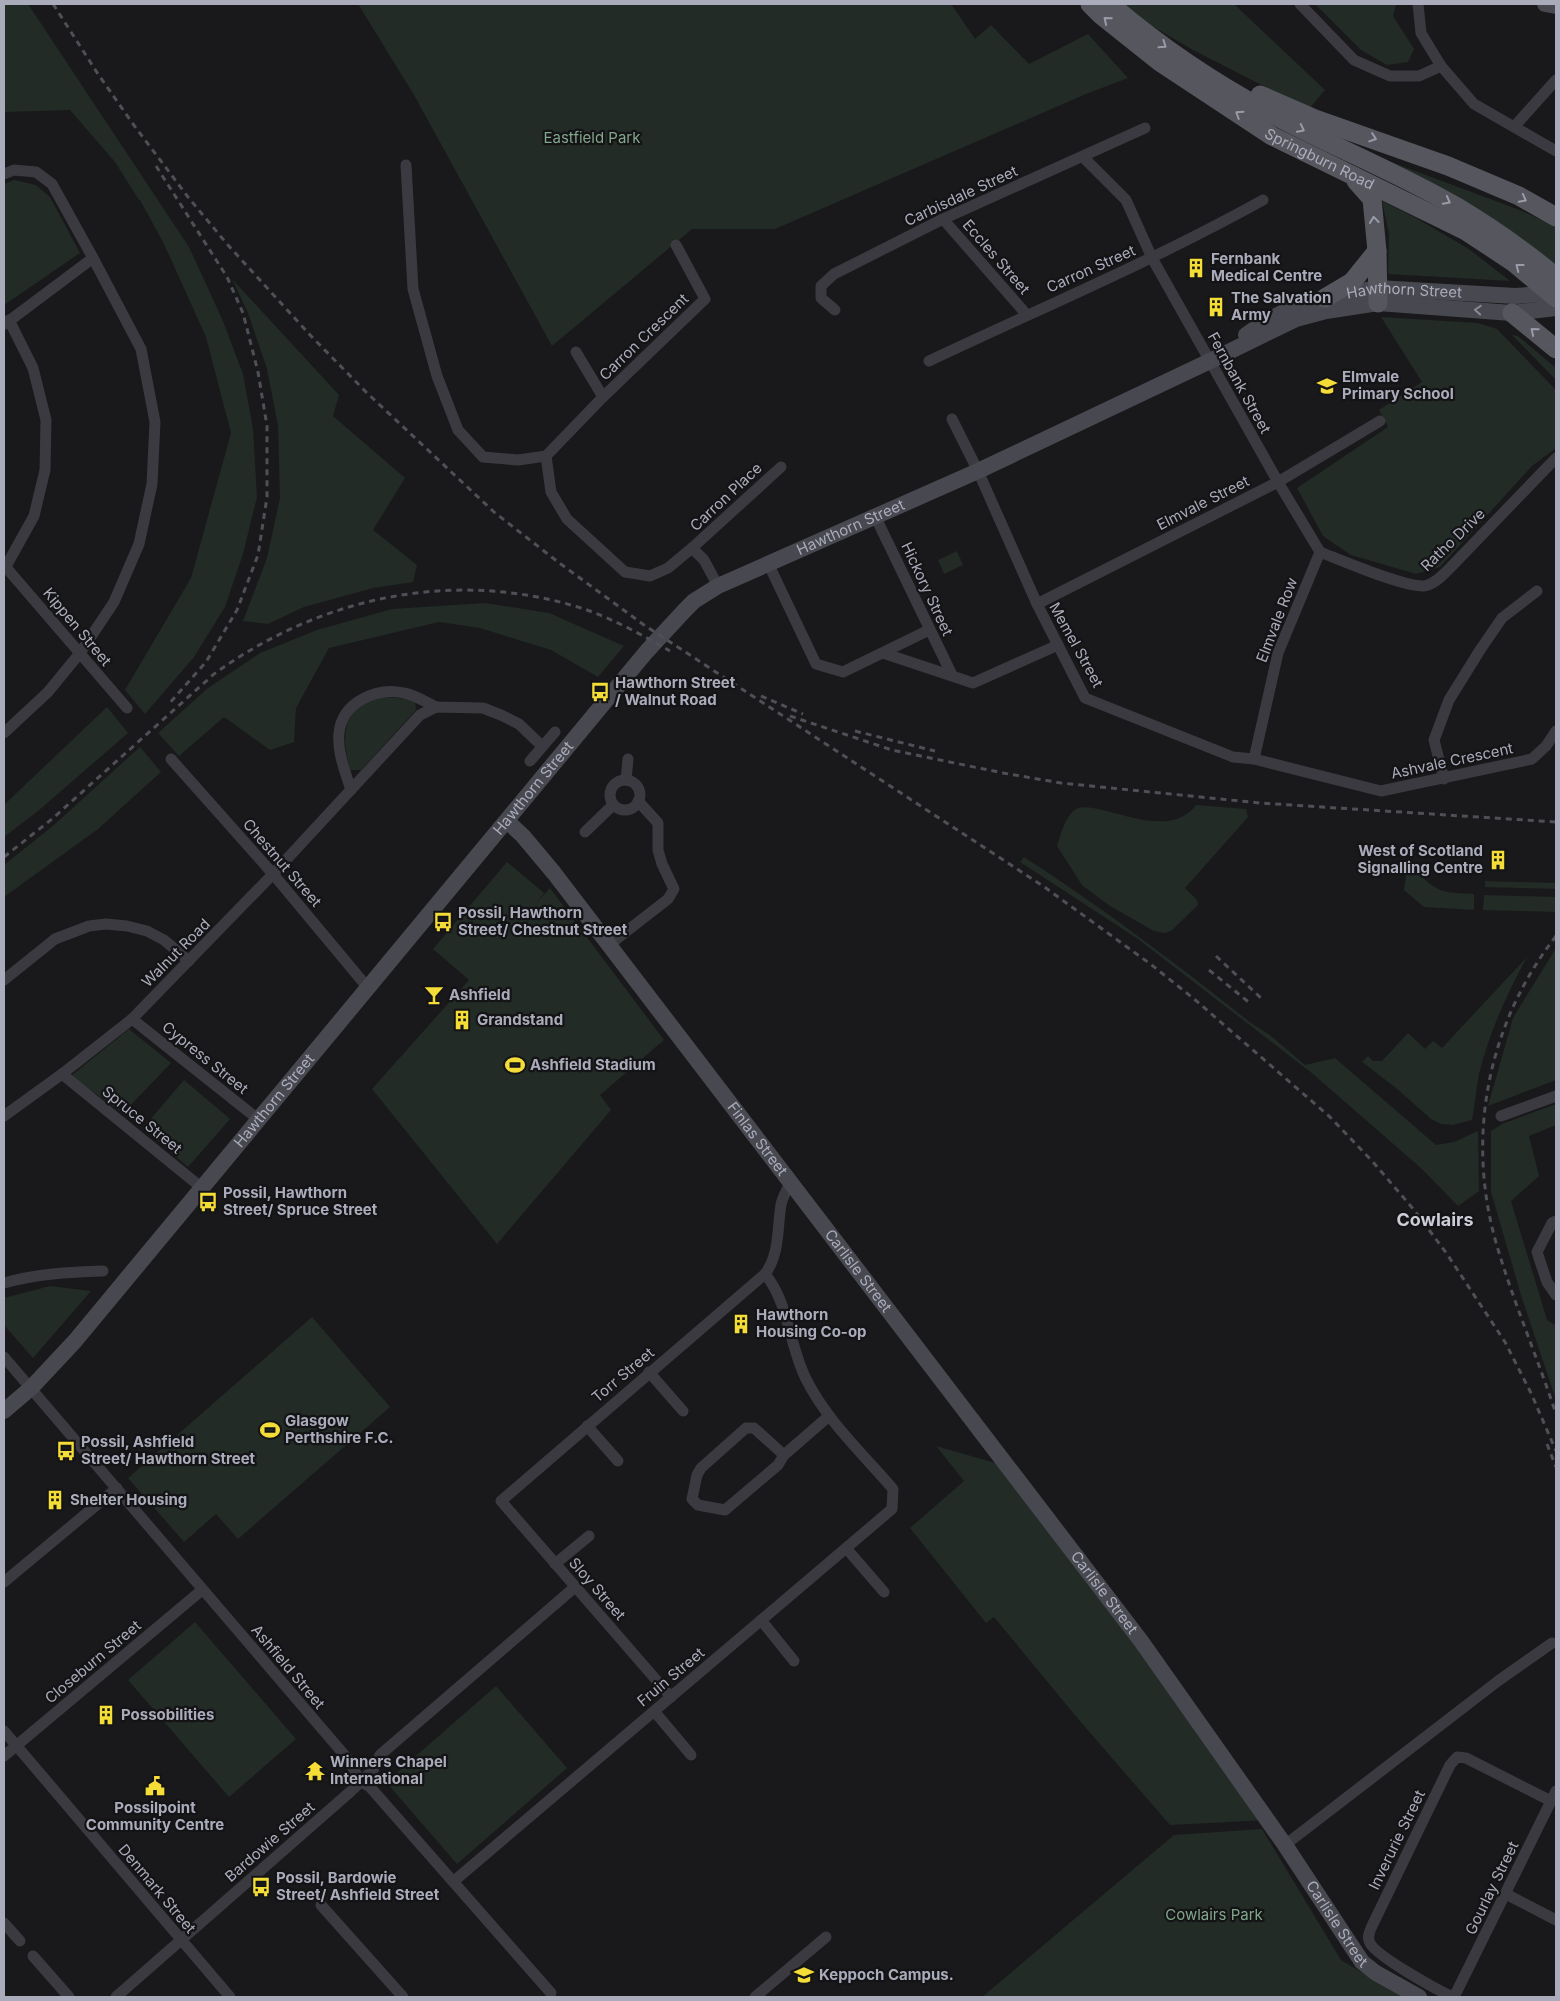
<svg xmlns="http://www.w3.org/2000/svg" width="1560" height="2001" font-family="Inter,sans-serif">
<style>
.green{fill:#222b25}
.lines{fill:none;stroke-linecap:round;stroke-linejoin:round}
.street{stroke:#3a3a40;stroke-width:11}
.secondary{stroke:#484850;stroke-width:16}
.primary{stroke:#56565f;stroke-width:19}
.rail{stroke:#4f4f57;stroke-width:3;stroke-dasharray:6 5;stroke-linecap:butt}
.oneway{stroke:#9a9ba9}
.oneway2{stroke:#888996}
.labels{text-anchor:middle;stroke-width:4.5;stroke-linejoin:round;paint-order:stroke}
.park-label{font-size:15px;fill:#82a68c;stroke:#141416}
.street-label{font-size:15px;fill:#abacbb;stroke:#141416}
.poi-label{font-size:15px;font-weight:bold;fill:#abacbb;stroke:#141416;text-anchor:start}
.quarter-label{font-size:18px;font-weight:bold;fill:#cccdd7;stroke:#141416}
</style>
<rect width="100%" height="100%" fill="#19191b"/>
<g class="green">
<polygon points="4,4 28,4 189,247 223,321 243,374 253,429 257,497 243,554 225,607 194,657 145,714 125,690 191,578 231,433 206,337 164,244 140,200 139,200 115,162 70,110 4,112"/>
<polygon points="358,4 951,4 975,39 991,25 1029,64 1088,34 1128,78 1086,94 775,229 692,229 552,346 414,95"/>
<polygon points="1119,4 1234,4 1325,90 1309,109 1193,50 1128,12"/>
<polygon points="1315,4 1396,4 1393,16 1414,49 1408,62 1387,65 1361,50"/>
<polygon points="1359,150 1517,209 1556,226 1556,269"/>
<polygon points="14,180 36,185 50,197 80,253 4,305 4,184"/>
<polygon points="1382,201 1416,218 1469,249 1510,281 1388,274 1389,234"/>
<polygon points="232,279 339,395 333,416 405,478 373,530 417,565 413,582 373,588 304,607 268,624 243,621 267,558 280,498 278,426 267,369 248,313"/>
<polygon points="1381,317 1478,323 1497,329 1556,390 1556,448 1532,466 1440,567 1416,574 1351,555 1323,536 1297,488 1388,427 1379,410 1422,382"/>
<polygon points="1512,335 1518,336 1556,368 1556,380"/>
<polygon points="957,551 963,565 944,574 938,560"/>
<polygon points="485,603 549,613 624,646 598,677 551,650 480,628 439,622 329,648 296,708 294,742 270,750 224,717 179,756 158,733 208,688 260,653 317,630 392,609"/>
<path d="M 381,697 L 399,698 L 415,701 L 416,710 L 361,770 L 350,770 C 341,736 341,707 381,697 Z"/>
<polygon points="107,707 128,733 38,811 4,837 4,805"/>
<polygon points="140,747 161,772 98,829 4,897 4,865 54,825"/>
<path d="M 1196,805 L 1246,809 L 1248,817 L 1185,888 L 1197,900 L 1198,905 L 1171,931 L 1165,933 L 1154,931 L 1110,906 L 1082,885 L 1057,846 C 1061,834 1065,816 1076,809 C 1084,805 1095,809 1103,810 C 1131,817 1175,834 1196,805 Z"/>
<path d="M 1024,857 C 1103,908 1178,965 1251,1023 L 1270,1035 L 1305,1065 L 1335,1058 L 1436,1145 L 1454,1142 L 1478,1131 L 1479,1191 L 1458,1206 L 1422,1169 L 1313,1074 L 1138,939 L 1020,862 Z"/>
<polygon points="507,862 544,893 537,902 550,888 664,1040 600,1095 611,1110 497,1244 372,1089 469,980 433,949"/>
<path d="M 1406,875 L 1420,875 C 1440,895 1448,892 1474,894 L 1474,910 L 1424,907 L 1404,890 Z"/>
<polygon points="1485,881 1556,883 1556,889 1485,887"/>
<polygon points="1484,895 1556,897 1556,912 1483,910"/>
<polygon points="1556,948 1556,1080 1488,1106 1513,1018"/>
<path d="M 1527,957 C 1507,994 1489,1033 1479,1074 C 1476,1089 1475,1105 1472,1120 L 1453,1125 L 1441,1124 L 1431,1119 L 1396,1088 L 1362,1062 L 1368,1056 L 1373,1061 L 1382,1061 L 1408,1033 L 1425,1049 L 1433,1041 L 1442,1048 Z"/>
<polygon points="129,1029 171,1063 123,1113 71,1076"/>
<polygon points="184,1080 230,1119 188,1167 143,1128"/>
<polygon points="1556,1104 1556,1125 1529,1136 1539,1176 1511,1201 1547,1320 1556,1326 1556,1400 1521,1295 1491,1192 1491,1131 1502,1124"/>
<polygon points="50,1286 91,1291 33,1358 4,1325 4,1298"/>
<polygon points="312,1317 390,1407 238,1539 216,1514 184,1542 128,1478"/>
<polygon points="936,1446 1006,1466 1267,1820 1170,1825 1079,1720 994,1617 986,1623 910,1528 964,1481"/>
<polygon points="195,1622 296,1739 229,1797 128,1680"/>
<polygon points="496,1686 567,1768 457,1864 386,1782"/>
<polygon points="1262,1829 1341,1960 1403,1997 982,1997 1174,1835"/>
</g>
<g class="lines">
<g class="street">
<polyline points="1300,4 1354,60 1390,76 1419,76 1441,66"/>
<polyline points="1418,4 1421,33 1441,66 1474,104 1556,151"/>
<polyline points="1514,127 1556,80"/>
<polyline points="1083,157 1126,200 1152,258 1278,482 1320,552"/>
<polyline points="406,165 413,289 437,376 458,430 483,457 518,460 546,456"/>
<polyline points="4,174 14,170 36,172 52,184 93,258 141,349 155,422 152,484 139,544 114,602 80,653 48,692 4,733"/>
<polyline points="943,219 1027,315"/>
<polyline points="676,245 705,299 603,397 546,456 551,492 567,519 625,572 650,576 668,568 692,548 781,467"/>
<polyline points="835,310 821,298 821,286 834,274 943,219 1145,128"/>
<polyline points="5,324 93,258"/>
<polyline points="576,352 603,397"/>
<path d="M 929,361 C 1041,308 1155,260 1263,200"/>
<polyline points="952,419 978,471 1037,604 1085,698 1233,757 1254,759 1381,791 1532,759 1546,746 1556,731"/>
<polyline points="875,516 952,675"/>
<polyline points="692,548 704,560 718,586"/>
<path d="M 1320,552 C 1343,561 1403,587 1424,586 C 1434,585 1443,575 1450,568 L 1556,458"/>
<polyline points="768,563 816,664 843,672 929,630"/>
<polyline points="4,565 127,708"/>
<polyline points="4,570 34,516 45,470 46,420 33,368 9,320"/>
<polyline points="1037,604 1278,482 1380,421"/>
<polyline points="883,653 973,683 1058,645"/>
<polyline points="171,759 273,874 368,988"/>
<polyline points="1254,759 1278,653 1320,552"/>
<polyline points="530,761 555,732"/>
<polyline points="1444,779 1434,740 1449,700 1480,650 1502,618 1537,591"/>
<circle cx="625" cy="795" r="15"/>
<polyline points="626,780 628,759"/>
<path d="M 351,790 C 345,771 337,752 339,733 C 342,702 377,687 404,693 C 415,695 426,702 436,707"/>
<polyline points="585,832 613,805"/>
<polyline points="609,945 668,899 674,889 662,864 658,850 658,823 638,801"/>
<polyline points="4,980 55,939 89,926 106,924 127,926 147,931 164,940 189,961"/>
<polyline points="132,1019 259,1120"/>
<polyline points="62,1074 202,1188"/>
<polyline points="4,1116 62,1074 132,1019 273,874 420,715 436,707 483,708 501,715 519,724 542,746"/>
<polyline points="1501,1116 1556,1096"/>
<polyline points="1556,1221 1552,1223 1537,1252 1547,1282 1556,1295"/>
<path d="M 4,1283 C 36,1274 69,1272 103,1271"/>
<polyline points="4,1357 347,1758 361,1782 370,1787 551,1993"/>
<polyline points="649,1372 683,1411"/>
<polyline points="587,1426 618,1461"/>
<polyline points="784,1455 754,1428 746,1428 701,1468 697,1475 692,1499 698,1505 725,1510 778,1465 784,1455 829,1416"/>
<polyline points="846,1548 884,1592"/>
<polyline points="555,1564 589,1536"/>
<polyline points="4,1582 117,1488"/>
<polyline points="761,1620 794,1661"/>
<path d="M 671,1697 L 501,1501 L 765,1274 C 780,1254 777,1228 781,1205 C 782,1198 787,1190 790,1183"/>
<polyline points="654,1711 691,1755"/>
<polyline points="4,1731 230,1997"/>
<polyline points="4,1756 202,1590"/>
<polyline points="1285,1845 1498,1681 1552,1643"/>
<path d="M 454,1881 L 892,1509 L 893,1489 C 863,1454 827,1421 806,1379 C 789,1345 789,1303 765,1274"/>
<polyline points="1506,1894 1556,1920"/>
<polyline points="321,1905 403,1997"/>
<polyline points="4,1923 20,1941"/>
<polyline points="33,1956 69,1997"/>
<polyline points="116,1997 350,1792 373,1770 380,1755 575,1587"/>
<polyline points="755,1997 826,1937"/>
<path d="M 1453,1997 C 1437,1990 1376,1956 1370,1943 C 1367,1938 1369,1933 1371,1928 L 1450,1765 L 1457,1757 L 1466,1758 L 1551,1801"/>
<polyline points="1454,1997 1556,1791"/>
</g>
<g class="secondary">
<polyline points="1545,4 1556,6"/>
<path id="s1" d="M 1246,335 L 1263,323 L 1291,308 L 1325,298 L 1377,288 L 1515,296 L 1556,293"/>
<path id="s2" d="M 507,821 L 523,836 L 554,873 L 1141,1641 L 1285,1845 L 1362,1962 L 1376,1973 L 1419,1997"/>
<path id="s3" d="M 4,1411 L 31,1388 L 75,1341 L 647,651 L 685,610 L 694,601 L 718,586 L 978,471 L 1210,361 L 1296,319 L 1326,311 L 1378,303 L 1512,313 L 1556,308"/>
</g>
<g class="primary">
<path id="s4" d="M 1090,4 L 1101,15 L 1160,62 L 1272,136 L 1466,231 L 1513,262 L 1556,298"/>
<path d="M 1110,4 C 1159,46 1214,83 1270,113 C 1331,146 1397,172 1457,207 C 1492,228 1525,251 1556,277"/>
<polyline points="1260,95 1315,119 1448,166 1519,196 1556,217"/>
<polyline points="1356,181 1372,199 1377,251 1378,303"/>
<polyline points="1325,298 1352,282 1377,251"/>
<polyline points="1512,313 1556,349"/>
</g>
<g class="rail">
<polyline points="53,4 98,74 133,124 188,197 227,244 311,336 366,392 494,512 558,562 644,625 1043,886 1149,963 1193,998 1330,1117 1373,1162 1415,1211 1447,1254 1505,1342 1531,1393 1556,1451"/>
<polyline points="156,166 227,277 243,313 258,372 267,426 267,497 258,555 237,610 206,662 169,704"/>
<polyline points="761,696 803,714"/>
<polyline points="790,716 892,750 1003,773 1061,783 1260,803 1556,822"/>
<polyline points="855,731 935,751"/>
<path d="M 4,857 L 52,819 L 214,674 C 320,597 454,568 581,608 C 612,618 642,635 670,651"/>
<path d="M 1556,936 C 1489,1022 1466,1133 1495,1239 C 1512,1299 1537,1356 1556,1414"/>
<polyline points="1216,956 1261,998"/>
<polyline points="1209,970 1251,1004"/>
<polyline points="1547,1444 1556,1467"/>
</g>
</g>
<defs><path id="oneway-chevron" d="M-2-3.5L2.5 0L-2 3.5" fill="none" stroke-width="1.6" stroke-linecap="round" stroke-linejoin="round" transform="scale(1.25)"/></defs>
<g class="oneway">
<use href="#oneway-chevron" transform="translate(1107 20) rotate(-140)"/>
<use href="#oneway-chevron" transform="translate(1163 45) rotate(35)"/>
<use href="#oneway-chevron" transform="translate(1239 114) rotate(-147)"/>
<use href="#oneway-chevron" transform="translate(1301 129) rotate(27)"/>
<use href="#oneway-chevron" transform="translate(1373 138) rotate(19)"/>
<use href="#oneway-chevron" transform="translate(1523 199) rotate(28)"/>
<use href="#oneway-chevron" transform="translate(1447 201) rotate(28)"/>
<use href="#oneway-chevron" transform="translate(1374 220) rotate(-96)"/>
<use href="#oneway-chevron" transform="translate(1519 267) rotate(-142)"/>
<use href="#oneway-chevron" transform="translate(1534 331) rotate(-140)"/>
</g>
<use class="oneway2" href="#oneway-chevron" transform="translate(1478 310) rotate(-176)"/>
<defs>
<symbol id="building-bare" viewBox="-9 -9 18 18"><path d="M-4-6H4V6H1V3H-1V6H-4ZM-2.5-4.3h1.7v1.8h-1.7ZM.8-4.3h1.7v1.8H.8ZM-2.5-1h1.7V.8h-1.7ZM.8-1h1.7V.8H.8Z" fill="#f5dd37" stroke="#141416" stroke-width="2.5" paint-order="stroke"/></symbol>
<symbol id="school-bare" viewBox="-9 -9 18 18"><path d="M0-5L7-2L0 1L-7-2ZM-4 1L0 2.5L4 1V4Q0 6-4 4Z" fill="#f5dd37" stroke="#141416" stroke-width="2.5" paint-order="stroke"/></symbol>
<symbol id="bus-bare" viewBox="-9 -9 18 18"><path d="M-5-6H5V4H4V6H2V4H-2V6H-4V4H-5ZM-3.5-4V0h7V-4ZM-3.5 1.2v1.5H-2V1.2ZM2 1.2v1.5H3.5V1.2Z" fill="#f5dd37" stroke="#141416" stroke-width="2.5" paint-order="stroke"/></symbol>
<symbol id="bar-bare" viewBox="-9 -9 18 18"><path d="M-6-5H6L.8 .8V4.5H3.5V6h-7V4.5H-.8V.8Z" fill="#f5dd37" stroke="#141416" stroke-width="2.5" paint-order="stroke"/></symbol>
<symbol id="stadium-bare" viewBox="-9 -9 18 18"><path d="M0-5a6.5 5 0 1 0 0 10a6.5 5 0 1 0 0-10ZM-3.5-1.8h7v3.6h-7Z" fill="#f5dd37" stroke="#141416" stroke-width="2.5" paint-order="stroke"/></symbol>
<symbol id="temple-bare" viewBox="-9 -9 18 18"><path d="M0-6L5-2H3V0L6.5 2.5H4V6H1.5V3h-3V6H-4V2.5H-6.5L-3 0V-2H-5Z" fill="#f5dd37" stroke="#141416" stroke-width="2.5" paint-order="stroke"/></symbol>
<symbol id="civic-bare" viewBox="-9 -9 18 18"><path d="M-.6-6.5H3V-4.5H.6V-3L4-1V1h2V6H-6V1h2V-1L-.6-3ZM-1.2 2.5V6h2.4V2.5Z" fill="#f5dd37" stroke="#141416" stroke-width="2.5" paint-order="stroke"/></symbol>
</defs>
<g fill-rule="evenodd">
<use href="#building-bare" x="1182" y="254" width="28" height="28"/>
<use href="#building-bare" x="1202" y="293" width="28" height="28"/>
<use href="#school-bare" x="1313" y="372" width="28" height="28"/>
<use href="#bus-bare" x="586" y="678" width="28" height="28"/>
<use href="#building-bare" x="1484" y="846" width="28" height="28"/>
<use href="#bus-bare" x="429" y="908" width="28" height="28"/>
<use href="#bar-bare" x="420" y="981" width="28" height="28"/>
<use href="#building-bare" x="448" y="1006" width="28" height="28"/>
<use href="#stadium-bare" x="501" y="1051" width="28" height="28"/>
<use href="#bus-bare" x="194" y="1188" width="28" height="28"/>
<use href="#building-bare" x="727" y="1310" width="28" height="28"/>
<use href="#stadium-bare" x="256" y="1416" width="28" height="28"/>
<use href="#bus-bare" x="52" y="1437" width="28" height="28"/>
<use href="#building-bare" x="41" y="1486" width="28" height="28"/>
<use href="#building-bare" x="92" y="1701" width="28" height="28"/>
<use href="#temple-bare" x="301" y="1757" width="28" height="28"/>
<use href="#civic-bare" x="141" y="1772" width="28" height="28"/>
<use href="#bus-bare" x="247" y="1873" width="28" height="28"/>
<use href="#school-bare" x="790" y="1961" width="28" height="28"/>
</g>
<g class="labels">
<g class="park-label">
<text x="592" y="143">Eastfield Park</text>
<text x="1214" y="1920">Cowlairs Park</text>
</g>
<g class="street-label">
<text dy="5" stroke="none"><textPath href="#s4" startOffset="278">Springburn Road</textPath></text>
<text transform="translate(961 196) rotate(-25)" y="5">Carbisdale Street</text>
<text transform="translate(996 257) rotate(49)" y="5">Eccles Street</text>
<text transform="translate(1091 269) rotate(-24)" y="5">Carron Street</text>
<text dy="5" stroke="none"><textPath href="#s1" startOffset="168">Hawthorn Street</textPath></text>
<text transform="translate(644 337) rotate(-44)" y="5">Carron Crescent</text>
<text transform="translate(1239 383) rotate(61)" y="5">Fernbank Street</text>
<text transform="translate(726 497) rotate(-43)" y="5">Carron Place</text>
<text transform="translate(1203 503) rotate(-27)" y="5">Elmvale Street</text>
<text dy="5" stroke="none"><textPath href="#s3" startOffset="1238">Hawthorn Street</textPath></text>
<text transform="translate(1453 540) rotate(-44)" y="5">Ratho Drive</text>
<text transform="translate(927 589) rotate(65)" y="5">Hickory Street</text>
<text transform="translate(1277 620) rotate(-69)" y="5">Elmvale Row</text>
<text transform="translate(77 627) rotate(50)" y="5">Kippen Street</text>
<text transform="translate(1076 645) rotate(61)" y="5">Memel Street</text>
<text transform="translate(1452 761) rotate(-12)" y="5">Ashvale Crescent</text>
<text dy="5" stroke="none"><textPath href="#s3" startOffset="818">Hawthorn Street</textPath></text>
<text transform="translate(282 863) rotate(49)" y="5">Chestnut Street</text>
<text transform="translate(176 953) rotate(-45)" y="5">Walnut Road</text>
<text transform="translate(205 1058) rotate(39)" y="5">Cypress Street</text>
<text dy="5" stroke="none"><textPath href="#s3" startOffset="412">Hawthorn Street</textPath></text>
<text transform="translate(142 1120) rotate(39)" y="5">Spruce Street</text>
<text dy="5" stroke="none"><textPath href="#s2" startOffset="405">Finlas Street</textPath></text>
<text dy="5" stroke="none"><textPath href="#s2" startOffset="571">Carlisle Street</textPath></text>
<text transform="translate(623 1375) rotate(-40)" y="5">Torr Street</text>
<text transform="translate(597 1589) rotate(49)" y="5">Sloy Street</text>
<text dy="5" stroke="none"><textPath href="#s2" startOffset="976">Carlisle Street</textPath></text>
<text transform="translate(93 1662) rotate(-40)" y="5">Closeburn Street</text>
<text transform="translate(288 1667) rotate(50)" y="5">Ashfield Street</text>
<text transform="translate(671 1677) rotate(-40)" y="5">Fruin Street</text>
<text transform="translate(1397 1840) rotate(-64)" y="5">Inverurie Street</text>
<text transform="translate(270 1842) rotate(-41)" y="5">Bardowie Street</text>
<text transform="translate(1492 1888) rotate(-64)" y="5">Gourlay Street</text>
<text transform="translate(157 1889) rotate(50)" y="5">Denmark Street</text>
<text dy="5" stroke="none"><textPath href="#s2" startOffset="1381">Carlisle Street</textPath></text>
</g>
<g class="poi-label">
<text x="1211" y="264">Fernbank<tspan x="1211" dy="17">Medical Centre</tspan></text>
<text x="1231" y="303">The Salvation<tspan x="1231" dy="17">Army</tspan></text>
<text x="1342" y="382">Elmvale<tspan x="1342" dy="17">Primary School</tspan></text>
<text x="615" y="688">Hawthorn Street<tspan x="615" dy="17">/ Walnut Road</tspan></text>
<text x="1483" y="856" text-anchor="end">West of Scotland<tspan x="1483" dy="17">Signalling Centre</tspan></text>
<text x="458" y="918">Possil, Hawthorn<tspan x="458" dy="17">Street/ Chestnut Street</tspan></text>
<text x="449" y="1000">Ashfield</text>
<text x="477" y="1025">Grandstand</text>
<text x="530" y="1070">Ashfield Stadium</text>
<text x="223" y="1198">Possil, Hawthorn<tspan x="223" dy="17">Street/ Spruce Street</tspan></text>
<text x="756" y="1320">Hawthorn<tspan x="756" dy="17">Housing Co-op</tspan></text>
<text x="285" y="1426">Glasgow<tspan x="285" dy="17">Perthshire F.C.</tspan></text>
<text x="81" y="1447">Possil, Ashfield<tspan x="81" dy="17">Street/ Hawthorn Street</tspan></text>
<text x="70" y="1505">Shelter Housing</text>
<text x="121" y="1720">Possobilities</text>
<text x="330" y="1767">Winners Chapel<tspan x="330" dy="17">International</tspan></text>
<text x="155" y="1813" text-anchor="middle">Possilpoint<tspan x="155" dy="17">Community Centre</tspan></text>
<text x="276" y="1883">Possil, Bardowie<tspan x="276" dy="17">Street/ Ashfield Street</tspan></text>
<text x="819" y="1980">Keppoch Campus.</text>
</g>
<g class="quarter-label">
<text x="1435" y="1226">Cowlairs</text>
</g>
</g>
<rect width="1560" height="2001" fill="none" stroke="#abacbb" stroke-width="10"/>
</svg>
